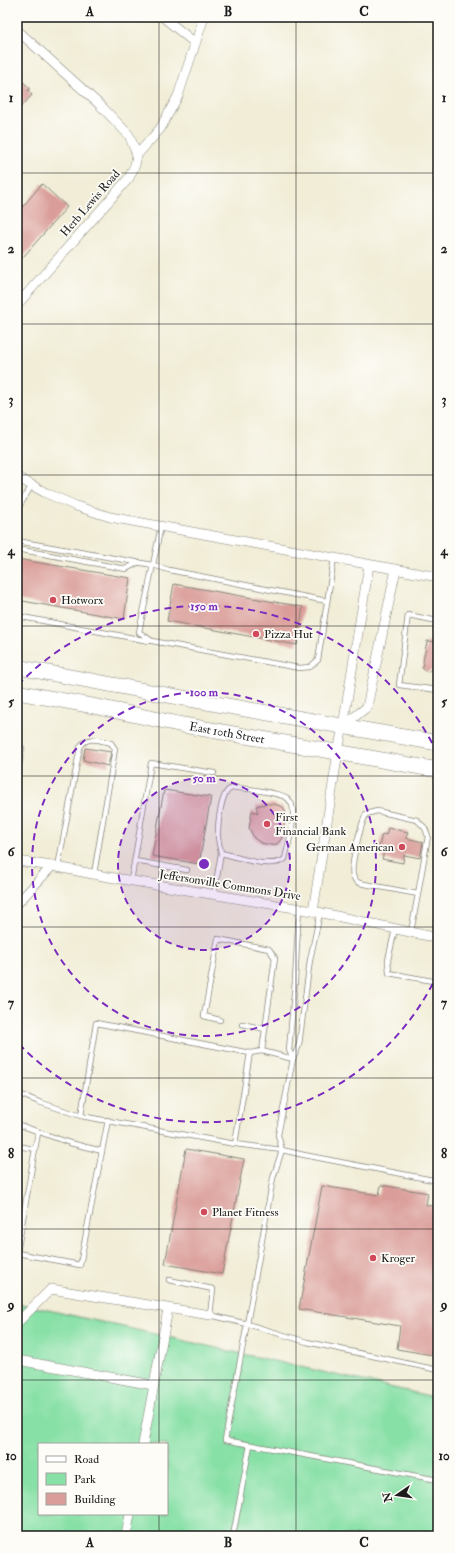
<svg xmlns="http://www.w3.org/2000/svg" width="455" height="1553" font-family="'IM FELL Double Pica',serif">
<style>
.green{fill:#87e0a6;stroke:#527e61;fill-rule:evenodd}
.building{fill:#da9d99}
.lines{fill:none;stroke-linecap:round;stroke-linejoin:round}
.lane-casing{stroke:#86847a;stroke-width:6}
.street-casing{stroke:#86847a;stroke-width:10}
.primary-casing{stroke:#86847a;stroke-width:16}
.lane{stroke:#fff;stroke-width:4.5}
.street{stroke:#fff;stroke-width:9}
.primary{stroke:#fff;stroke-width:15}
.grid{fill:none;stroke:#1c1c1c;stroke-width:1;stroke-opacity:0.55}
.ring{fill:none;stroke:#7b2cbf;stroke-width:2;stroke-dasharray:7 5}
.poi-dot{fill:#d1495b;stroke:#fdfcf7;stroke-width:1.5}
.labels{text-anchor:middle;stroke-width:3.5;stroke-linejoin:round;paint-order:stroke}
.street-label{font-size:12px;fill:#1c1c1c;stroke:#fdfcf7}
.poi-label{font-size:12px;fill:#1c1c1c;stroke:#fdfcf7;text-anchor:start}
.centre{fill:#7b2cbf;stroke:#fdfcf7;stroke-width:2}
.ring-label{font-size:12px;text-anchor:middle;font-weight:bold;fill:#7b2cbf;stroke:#fdfcf7;stroke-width:3.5;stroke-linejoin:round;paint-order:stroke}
.neatline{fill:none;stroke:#1c1c1c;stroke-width:1.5}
.grid-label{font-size:13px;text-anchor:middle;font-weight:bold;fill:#1c1c1c}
</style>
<rect width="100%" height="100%" fill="#fdfcf7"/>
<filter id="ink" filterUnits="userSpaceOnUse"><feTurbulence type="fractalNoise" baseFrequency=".025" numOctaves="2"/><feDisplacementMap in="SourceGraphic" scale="8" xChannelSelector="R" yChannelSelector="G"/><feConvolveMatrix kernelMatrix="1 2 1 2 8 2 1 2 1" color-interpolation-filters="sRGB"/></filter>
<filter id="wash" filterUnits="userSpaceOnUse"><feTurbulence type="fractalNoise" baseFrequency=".012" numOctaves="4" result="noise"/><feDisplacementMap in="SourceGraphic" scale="16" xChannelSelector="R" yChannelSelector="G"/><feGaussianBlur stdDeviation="0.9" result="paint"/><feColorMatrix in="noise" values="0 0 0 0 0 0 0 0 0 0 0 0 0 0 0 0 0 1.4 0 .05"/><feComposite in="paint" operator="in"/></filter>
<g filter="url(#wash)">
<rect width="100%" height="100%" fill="#f1edd7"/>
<path class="green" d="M 17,1303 L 438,1398 L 438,1536 L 17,1536 ZM 39,1444 L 167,1444 L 167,1514 L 39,1514 Z"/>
<g id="blocks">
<g class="building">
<polygon points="17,77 30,88 28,91 32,95 17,111"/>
<polygon points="42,184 67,207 17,264 17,213"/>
<polygon points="17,559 130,578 124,619 17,600"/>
<polygon points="174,584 303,607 297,645 167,621"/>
<polygon points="427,641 438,642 438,672 431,670 427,672 422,668 424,664 423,662"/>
<polygon points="85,748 111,752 108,766 83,760"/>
<polygon points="164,790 211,797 199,864 152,856"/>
<polygon points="265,804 274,804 283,807 286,813 284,816 285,819 282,838 277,844 270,845 261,843 254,838 249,828 252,811 258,813 256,806"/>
<polygon points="388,828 408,832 406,838 423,842 420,858 404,855 403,863 382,859 384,852 378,851 382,834 386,835"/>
<polygon points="186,1149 244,1159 222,1274 165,1264"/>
<polygon points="381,1185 428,1193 426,1205 438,1207 438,1356 397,1349 400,1326 299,1309 322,1186 379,1195"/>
</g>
</g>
</g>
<g filter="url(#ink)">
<use href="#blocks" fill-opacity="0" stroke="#86847a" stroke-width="1"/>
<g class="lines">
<defs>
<g id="lane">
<polyline points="17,510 32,485"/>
<polyline points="161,526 139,632 152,641 299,668 310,667 318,660 334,558"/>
<polyline points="17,541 153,565 169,570 327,601"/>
<polyline points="17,551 22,550 126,569 139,562"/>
<polyline points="17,616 149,641"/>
<polyline points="438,621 408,615 399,685 438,690"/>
<polyline points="17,747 22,748 17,777"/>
<polyline points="135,861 187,870"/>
<path d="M 58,867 L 80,747 C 87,735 99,740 111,743 L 115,749 L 94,874"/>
<polyline points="131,881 151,763 214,773"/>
<polyline points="438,884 437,890 438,892"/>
<path d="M 214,895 L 221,853 C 239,857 269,870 285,859 C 288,845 296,819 292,805 C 291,803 289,799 287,798 C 280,793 237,786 230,789 C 221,793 218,823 218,832 C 217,839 220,846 221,853"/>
<polyline points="320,913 310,960 299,1045 293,1059 278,1135 282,1150 304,1155 438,1181"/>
<polyline points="395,929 388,960 389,973 438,982"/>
<path d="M 411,932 L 418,894 L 359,883 C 356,881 354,879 353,876 C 350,864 361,825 366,814 L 377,811 L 417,820 L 425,828 L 428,836 L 418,894"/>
<polyline points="220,1020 204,1016 218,939 269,949 275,958 262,1051 293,1059"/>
<polyline points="242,1024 265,1029"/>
<polyline points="250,1053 262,1051"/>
<polyline points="293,1059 289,1050 295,981 299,909"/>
<polyline points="17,1093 39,1102 81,1116"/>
<polyline points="17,1124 70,1143 102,1151"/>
<polyline points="235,1144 250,1053 96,1023 81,1116 235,1144 282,1150 273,1178 247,1324 307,1342 438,1370"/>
<polyline points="17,1146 35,1149 17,1253"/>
<polyline points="35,1149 38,1133"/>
<polyline points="17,1253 80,1265 108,1120"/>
<polyline points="169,1280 213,1289 210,1315 247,1324 225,1440 438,1480"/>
<polyline points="233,1536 250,1445"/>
</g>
<g id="street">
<polyline points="163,17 195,43"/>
<polyline points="17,30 100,105 129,135 137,155 135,165 129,178 17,305"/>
<polyline points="137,155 160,129 178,96 204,17"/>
<polyline points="17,477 46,493 76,506 110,517 438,577"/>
<polyline points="343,726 367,707 396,569"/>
<polyline points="17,861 52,866 103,876 313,911 438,938"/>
<polyline points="17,904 52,866"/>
<polyline points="313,911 338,752 343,726 369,565"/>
<polyline points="17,1323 51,1289 210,1315"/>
<polyline points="17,1364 23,1361 153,1385"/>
<polyline points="143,1444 168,1309"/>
<polyline points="126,1536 130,1514"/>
</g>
<g id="primary">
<polyline points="17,667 194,700 438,743"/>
<path id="s1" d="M 17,692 L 98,707 L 183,725 L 438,770"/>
</g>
</defs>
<use href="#lane" class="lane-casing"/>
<use href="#street" class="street-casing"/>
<use href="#primary" class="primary-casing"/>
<use href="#lane" class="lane"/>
<use href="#street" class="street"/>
<use href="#primary" class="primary"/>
</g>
</g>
<path class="grid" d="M 159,17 L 159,1444M 296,17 L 296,1536M 17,173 L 438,173M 17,324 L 438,324M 17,475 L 438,475M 17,626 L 438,626M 17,776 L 438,776M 17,927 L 438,927M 17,1078 L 438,1078M 17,1229 L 438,1229M 17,1380 L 438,1380M 159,1514 L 159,1536"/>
<circle cx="204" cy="864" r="86" fill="#7b2cbf" fill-opacity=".12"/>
<g class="ring">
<circle cx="204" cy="864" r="86"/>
<circle cx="204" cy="864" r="172"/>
<path d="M438 973A258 258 0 0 1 18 1043M18 685A258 258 0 0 1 438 755"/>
</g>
<g class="poi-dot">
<circle cx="53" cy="600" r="4"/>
<circle cx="256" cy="634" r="4"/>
<circle cx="267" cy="824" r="4"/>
<circle cx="402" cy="847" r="4"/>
<circle cx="204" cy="1212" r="4"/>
<circle cx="373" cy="1258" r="4"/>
</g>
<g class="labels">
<g class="street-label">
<text transform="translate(90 203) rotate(-49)" y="4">Herb Lewis Road</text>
<text dy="4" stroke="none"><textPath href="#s1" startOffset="214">East 10th Street</textPath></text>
<text transform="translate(230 885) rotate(9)" y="4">Jeffersonville Commons Drive</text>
</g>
<g class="poi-label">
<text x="61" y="604">Hotworx</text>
<text x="264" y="638">Pizza Hut</text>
<text x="275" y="821">First<tspan x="275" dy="14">Financial Bank</tspan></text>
<text x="394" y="851" text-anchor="end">German American</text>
<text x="212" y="1216">Planet Fitness</text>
<text x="381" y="1262">Kroger</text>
</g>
</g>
<circle cx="204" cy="864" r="6" class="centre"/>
<g class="ring-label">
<text x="204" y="610">150 m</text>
<text x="204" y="696">100 m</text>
<text x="204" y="782">50 m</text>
</g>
<rect width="455" height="1553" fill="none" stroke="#fdfcf7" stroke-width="44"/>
<rect x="38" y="1443" width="130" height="72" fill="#fdfcf7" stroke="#a3a29f"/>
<rect x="46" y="1456" width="20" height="6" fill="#ffffff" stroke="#a3a29f"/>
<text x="74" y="1463" font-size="12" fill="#1c1c1c">Road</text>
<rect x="46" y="1473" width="20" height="12" fill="#87e0a6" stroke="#a3a29f"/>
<text x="74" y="1483" font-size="12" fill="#1c1c1c">Park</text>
<rect x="46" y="1493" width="20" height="12" fill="#da9d99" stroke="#a3a29f"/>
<text x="74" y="1503" font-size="12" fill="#1c1c1c">Building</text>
<g transform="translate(397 1495) rotate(257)" stroke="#fdfcf7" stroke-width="3" paint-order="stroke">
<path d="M0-3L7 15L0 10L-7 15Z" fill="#1c1c1c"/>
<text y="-6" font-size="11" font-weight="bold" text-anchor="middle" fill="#1c1c1c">N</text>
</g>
<rect x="22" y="22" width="411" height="1509" class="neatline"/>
<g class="grid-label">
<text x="90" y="16">A</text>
<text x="228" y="16">B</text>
<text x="364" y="16">C</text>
<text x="11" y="102">1</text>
<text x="444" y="102">1</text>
<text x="11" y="253">2</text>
<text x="444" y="253">2</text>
<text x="11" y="404">3</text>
<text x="444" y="404">3</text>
<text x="11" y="555">4</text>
<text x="444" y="555">4</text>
<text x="11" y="706">5</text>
<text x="444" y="706">5</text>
<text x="11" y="856">6</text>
<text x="444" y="856">6</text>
<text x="11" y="1007">7</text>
<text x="444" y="1007">7</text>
<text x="11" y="1158">8</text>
<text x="444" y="1158">8</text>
<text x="11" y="1309">9</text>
<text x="444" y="1309">9</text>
<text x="11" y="1460">10</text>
<text x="444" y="1460">10</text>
<text x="90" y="1547">A</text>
<text x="228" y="1547">B</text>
<text x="364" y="1547">C</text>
</g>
</svg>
